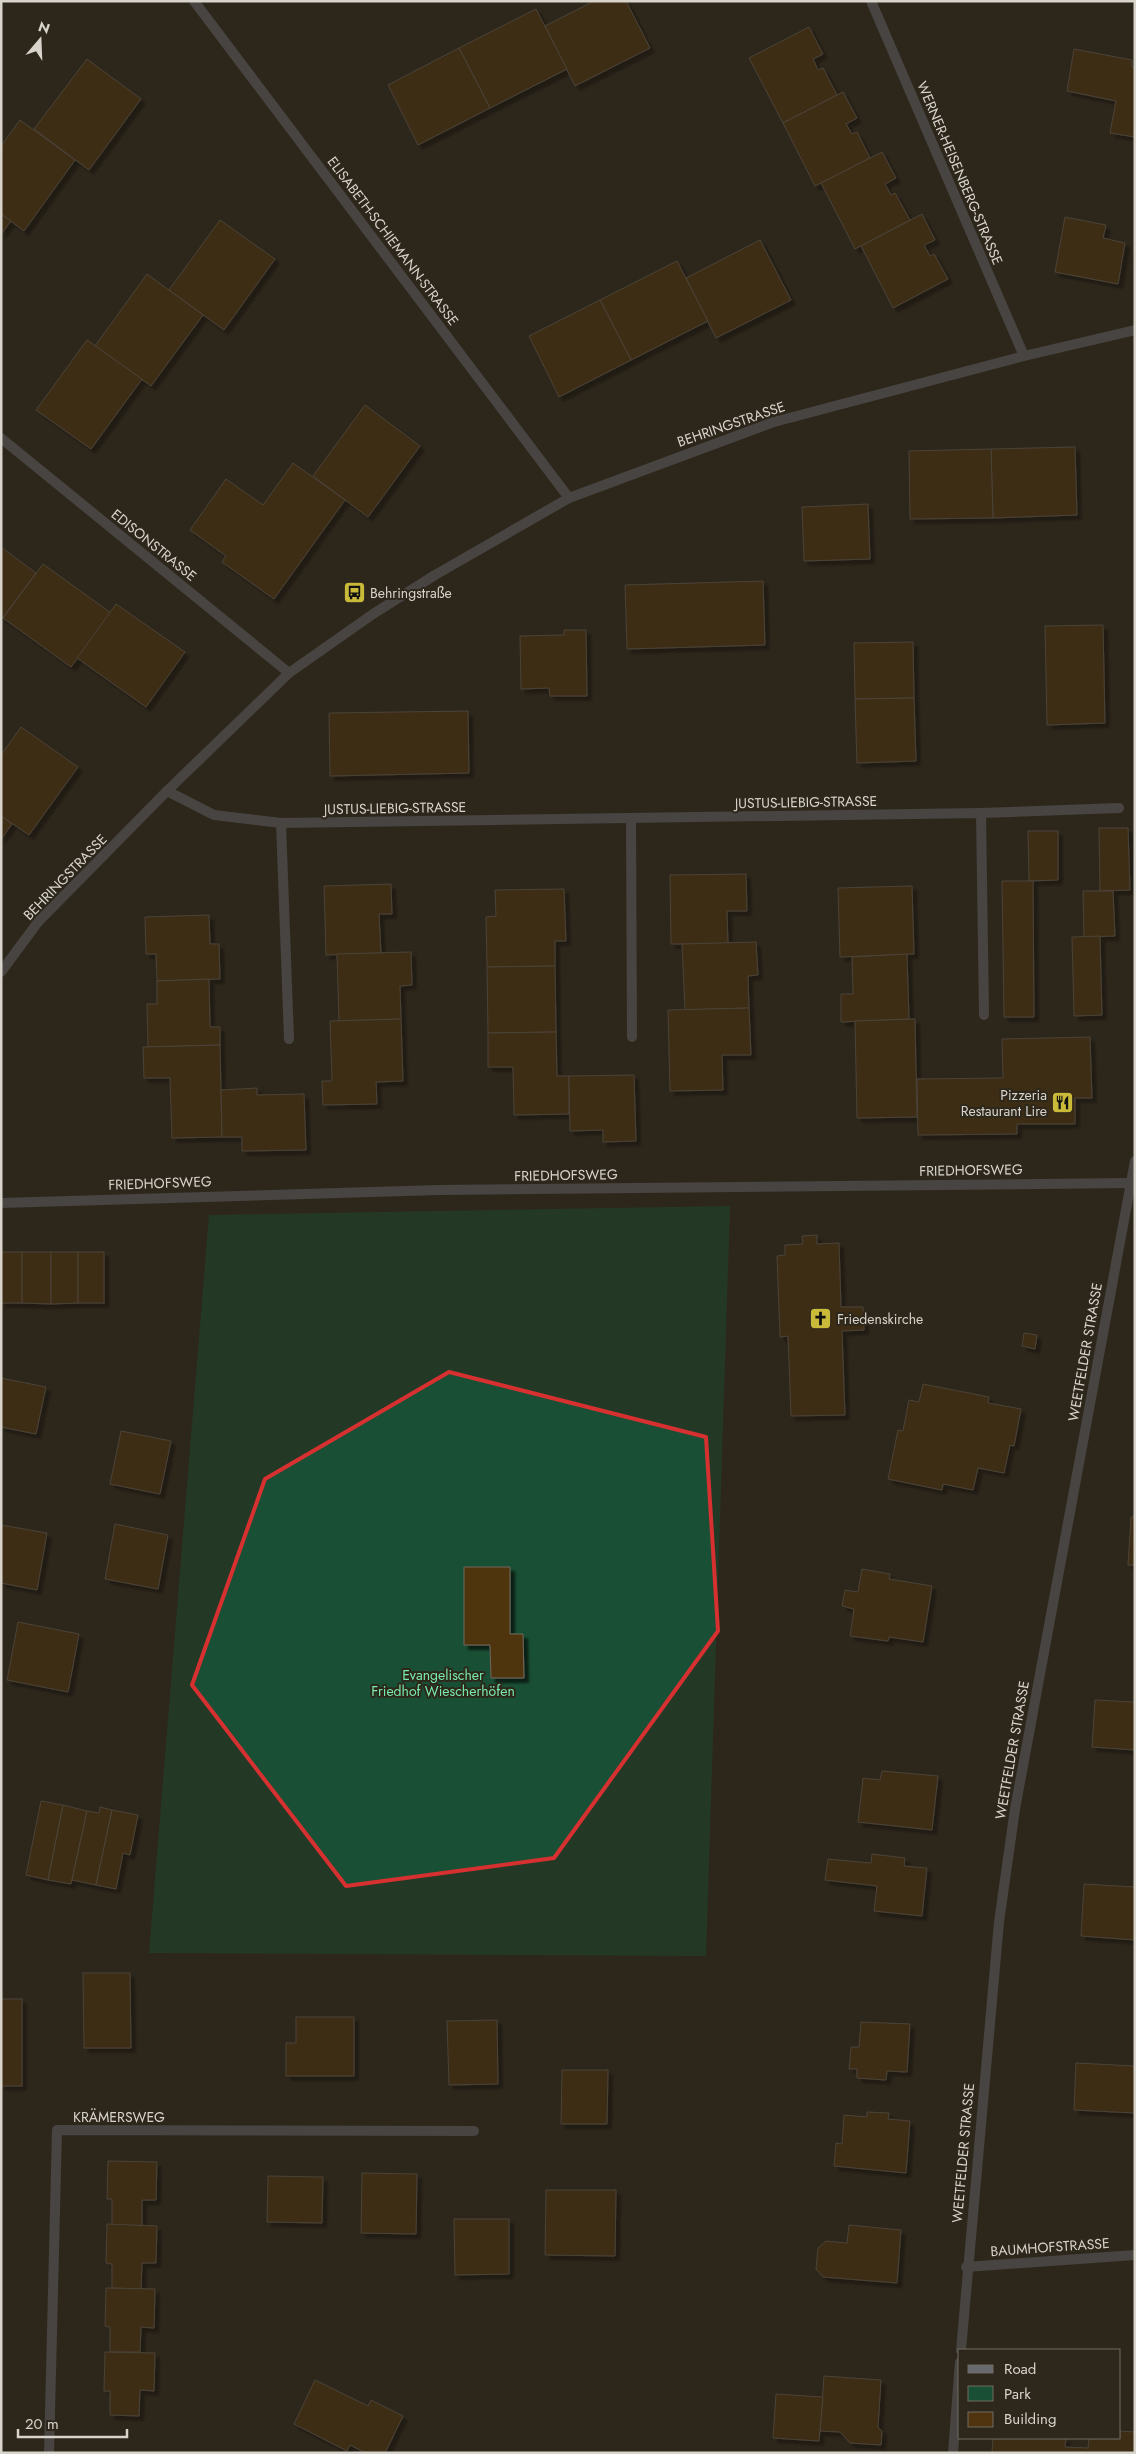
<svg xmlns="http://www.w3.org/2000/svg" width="1136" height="2454" font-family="Jost,sans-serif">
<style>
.green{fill:#194f34}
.building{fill:#50340f;stroke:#70665b;filter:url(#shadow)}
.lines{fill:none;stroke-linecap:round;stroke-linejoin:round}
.minor{stroke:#67696f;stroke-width:10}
.tertiary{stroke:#67696f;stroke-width:10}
.marked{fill:none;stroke:#d63130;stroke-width:4;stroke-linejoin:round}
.labels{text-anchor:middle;stroke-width:4;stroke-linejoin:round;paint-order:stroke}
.street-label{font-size:14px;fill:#d8d4cc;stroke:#2d271c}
.poi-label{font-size:14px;fill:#d8d4cc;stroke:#2d271c;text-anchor:start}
.park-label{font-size:14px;fill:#79ecac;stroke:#2d271c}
</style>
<defs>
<filter id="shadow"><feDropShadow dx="4.5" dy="4.5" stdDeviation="1" flood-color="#0009"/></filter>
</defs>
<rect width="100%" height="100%" fill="#2d271c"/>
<polygon class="green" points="730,1206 706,1956 149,1953 209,1215"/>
<g class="building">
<polygon points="594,1 626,1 650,48 575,86 545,26"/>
<polygon points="536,9 567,69 490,108 459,48"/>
<polygon points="809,27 823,54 813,59 818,70 823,68 837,95 783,123 749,58"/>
<polygon points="459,48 490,108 418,145 388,85"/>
<polygon points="1074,49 1132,60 1132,67 1135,67 1135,137 1110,133 1116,101 1067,91"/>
<polygon points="87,59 141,99 89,170 34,129"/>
<polygon points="843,92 857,118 846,124 852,134 857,132 870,158 815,186 783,123"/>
<polygon points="20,120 75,160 24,231 1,214 1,146"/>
<polygon points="882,152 896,178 885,184 891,195 895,193 910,220 855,249 821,183"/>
<polygon points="1,214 11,221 1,234"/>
<polygon points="922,214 935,240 924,245 930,256 934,254 948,279 893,308 861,246"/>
<polygon points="1065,217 1106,225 1103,238 1125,243 1118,284 1055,272"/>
<polygon points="220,220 275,259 224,330 169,290"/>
<polygon points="760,240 791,300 716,338 686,278"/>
<polygon points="677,261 708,321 631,360 600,300"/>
<polygon points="147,274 203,315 151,386 95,346"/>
<polygon points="600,300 631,360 559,397 529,336"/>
<polygon points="87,340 142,379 91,449 36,410"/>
<polygon points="365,405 420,446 368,517 313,476"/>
<polygon points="1075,447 1077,515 993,518 991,449"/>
<polygon points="991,449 993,518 910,519 909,451"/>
<polygon points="293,463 345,500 274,599 222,562 226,556 190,530 226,479 263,505"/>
<polygon points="868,504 870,559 804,561 802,507"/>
<polygon points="1,547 36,573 1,620"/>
<polygon points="43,564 111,613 71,667 3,618"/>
<polygon points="763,581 765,645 627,649 625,585"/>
<polygon points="116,604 185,652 146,707 77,658"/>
<polygon points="1103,625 1105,723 1047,725 1045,626"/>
<polygon points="564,630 586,630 587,696 550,696 549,688 521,689 520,636 564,635"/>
<polygon points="913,642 914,698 855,699 854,643"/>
<polygon points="914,698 916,761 857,763 855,699"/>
<polygon points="468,711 469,773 330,776 329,713"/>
<polygon points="21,727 78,767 29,835 1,816 1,755"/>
<polygon points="1,816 12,824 1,839"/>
<polygon points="1099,828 1128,828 1130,890 1100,891"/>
<polygon points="1028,831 1058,831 1058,880 1029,881"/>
<polygon points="746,874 747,911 727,911 728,944 671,944 670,875"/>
<polygon points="1002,881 1033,881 1034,1017 1004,1017"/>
<polygon points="391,884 392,914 379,914 381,953 326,955 324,886"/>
<polygon points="912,886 914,954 840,957 838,888"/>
<polygon points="564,889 566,941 555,941 555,966 487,967 486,917 496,916 495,890"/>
<polygon points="1083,891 1113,891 1115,936 1084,937"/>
<polygon points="209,915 210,944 219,944 220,979 157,981 156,954 146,954 145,917"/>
<polygon points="1100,936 1102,1015 1074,1016 1072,937"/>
<polygon points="756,942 758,975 748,976 749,1008 685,1010 682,944"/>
<polygon points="411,952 412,985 400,986 401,1019 339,1021 337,954"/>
<polygon points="907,954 909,1019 841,1022 841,994 853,994 852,957"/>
<polygon points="555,966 556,1032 488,1033 487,967"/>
<polygon points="209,979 210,1027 220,1027 220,1045 148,1047 147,1004 157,1004 157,981"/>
<polygon points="749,1008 751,1055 722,1055 723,1090 670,1091 668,1010"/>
<polygon points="401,1019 403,1081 376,1082 377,1104 323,1105 322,1081 332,1081 330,1021"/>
<polygon points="915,1019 917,1117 857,1118 855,1021"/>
<polygon points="556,1032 557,1076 569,1076 569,1114 514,1115 513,1067 488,1067 488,1033"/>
<polygon points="1090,1037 1092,1098 1075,1098 1075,1124 1017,1124 1017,1134 918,1135 917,1079 1003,1078 1002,1039"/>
<polygon points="220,1045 222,1137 172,1138 170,1078 144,1078 143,1047"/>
<polygon points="634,1075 636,1141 603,1142 603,1130 570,1131 569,1076"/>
<polygon points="257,1088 257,1095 304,1094 306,1150 242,1151 242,1137 222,1137 221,1090"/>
<polygon points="817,1235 817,1244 839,1243 841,1307 863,1307 864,1330 842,1331 845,1415 791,1416 788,1336 780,1337 777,1256 785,1255 785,1245 803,1244 802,1236"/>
<rect x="1" y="1252" width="21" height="51"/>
<polygon points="22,1252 51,1252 51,1304 22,1303"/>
<polygon points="51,1252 78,1252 78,1303 51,1304"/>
<rect x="78" y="1252" width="26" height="51"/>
<polygon points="1024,1333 1037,1335 1035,1349 1022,1346"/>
<polygon points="1,1378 46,1387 36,1434 1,1427"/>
<polygon points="923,1384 989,1397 988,1403 1021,1409 1014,1446 1010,1445 1004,1473 978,1468 973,1490 943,1484 942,1490 888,1479 898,1430 903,1431 909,1400 919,1402"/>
<polygon points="121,1431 171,1441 160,1494 110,1484"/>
<polygon points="1131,1517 1135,1517 1135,1565 1128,1565"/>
<polygon points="115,1524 168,1535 158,1589 105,1579"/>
<polygon points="1,1525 47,1533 37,1590 1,1583"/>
<polygon points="464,1567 510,1567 510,1634 523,1634 524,1678 491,1678 490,1645 464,1645"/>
<polygon points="862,1569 890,1574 889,1579 932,1586 923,1642 889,1637 888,1641 850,1636 854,1609 842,1606 845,1590 858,1592"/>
<polygon points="18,1622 79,1634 68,1692 7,1680"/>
<polygon points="1095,1700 1135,1702 1135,1750 1092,1747"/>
<polygon points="882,1771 938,1776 932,1830 858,1822 863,1778 880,1780"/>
<polygon points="41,1801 63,1805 48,1880 26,1875"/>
<polygon points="63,1805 87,1811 71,1884 48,1880"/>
<polygon points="100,1807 112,1810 96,1885 72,1880 87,1811 99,1813"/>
<polygon points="112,1810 138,1815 130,1855 123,1853 116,1889 96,1885"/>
<polygon points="872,1854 905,1858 904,1866 927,1868 922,1916 874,1911 877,1886 825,1880 828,1859 871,1863"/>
<polygon points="1084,1884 1135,1887 1135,1940 1081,1936"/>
<polygon points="83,1973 130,1973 131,2048 84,2048"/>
<rect x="1" y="1999" width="21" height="87"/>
<polygon points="296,2017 354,2017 354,2076 286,2076 286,2043 296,2043"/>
<polygon points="497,2020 498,2084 449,2085 447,2021"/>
<polygon points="861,2022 910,2024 907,2072 887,2071 886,2080 857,2078 857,2069 849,2069 851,2047 859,2047"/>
<polygon points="1076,2063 1135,2066 1135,2113 1074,2110"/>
<polygon points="562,2070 608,2070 607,2124 561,2124"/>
<polygon points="867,2112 889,2113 888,2119 910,2121 906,2173 834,2166 836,2143 842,2144 844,2115 867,2117"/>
<polygon points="108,2161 157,2162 156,2200 142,2200 142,2226 112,2225 112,2199 107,2199"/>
<polygon points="362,2173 417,2174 416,2234 361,2233"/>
<polygon points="268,2176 323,2177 322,2223 267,2222"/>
<polygon points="546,2190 616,2190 615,2256 545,2255"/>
<polygon points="454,2219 509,2219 509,2274 455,2275"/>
<polygon points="107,2224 157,2226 156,2263 142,2263 141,2289 112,2288 112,2264 106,2263"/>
<polygon points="849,2225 901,2230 897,2283 823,2277 816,2269 818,2248 826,2241 847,2243"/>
<polygon points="106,2288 155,2289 154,2328 141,2327 140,2352 110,2352 110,2327 105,2326"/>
<polygon points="105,2352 155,2353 154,2391 140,2390 139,2416 110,2415 110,2391 104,2391"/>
<polygon points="824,2376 881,2380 878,2427 882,2431 881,2445 850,2443 840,2432 820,2431"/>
<polygon points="315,2380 368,2406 371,2400 403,2416 385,2453 366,2453 350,2445 347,2451 294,2424"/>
<polygon points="776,2394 823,2397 819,2441 773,2438"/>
<polygon points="1120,2431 1135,2432 1135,2453 992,2453 993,2438 1066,2438 1065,2447 1088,2448 1089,2438 1120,2438"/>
</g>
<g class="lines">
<g class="minor">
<polyline points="194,1 569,498"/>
<polyline points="871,1 1024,356"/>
<polyline points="1,438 289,673"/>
<polyline points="167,791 214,815 281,823 981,813 984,1015"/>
<polyline points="981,813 1119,808"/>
<polyline points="631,818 632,1037"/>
<polyline points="281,823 289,1039"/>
<polyline points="1,972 38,922 167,791 289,673 373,614 435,575 569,498 774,422 1024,356 1135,330"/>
<polyline points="1,1203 439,1190 1130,1183"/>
<polyline points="966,2267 1135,2255"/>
<polyline points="49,2453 57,2130 474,2131"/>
</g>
<g class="tertiary">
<polyline points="961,2350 999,1922 1015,1809 1135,1161"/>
<polyline points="953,2453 960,2362"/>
</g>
</g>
<path d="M0 0H1136V2454H0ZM 449,1372 L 706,1437 L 718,1631 L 554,1858 L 346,1886 L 192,1685 L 265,1479 Z" fill="#2d271c" fill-opacity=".55" fill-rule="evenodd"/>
<path class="marked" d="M 449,1372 L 706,1437 L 718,1631 L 554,1858 L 346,1886 L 192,1685 L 265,1479 Z"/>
<defs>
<symbol id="bus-square" viewBox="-11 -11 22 22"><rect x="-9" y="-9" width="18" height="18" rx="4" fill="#caba39" stroke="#2d271c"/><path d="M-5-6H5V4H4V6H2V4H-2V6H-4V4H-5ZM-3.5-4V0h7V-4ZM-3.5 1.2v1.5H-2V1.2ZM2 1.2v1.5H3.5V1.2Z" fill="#111"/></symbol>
<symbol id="restaurant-square" viewBox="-11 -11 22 22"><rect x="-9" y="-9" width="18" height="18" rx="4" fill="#caba39" stroke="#2d271c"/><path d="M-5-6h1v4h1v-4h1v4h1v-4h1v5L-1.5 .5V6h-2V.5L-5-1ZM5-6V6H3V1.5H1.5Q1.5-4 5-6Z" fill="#111"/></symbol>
<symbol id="church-square" viewBox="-11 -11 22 22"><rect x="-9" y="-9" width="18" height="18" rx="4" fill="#caba39" stroke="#2d271c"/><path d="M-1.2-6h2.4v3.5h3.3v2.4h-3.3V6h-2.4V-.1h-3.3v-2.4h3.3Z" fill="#111"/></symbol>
</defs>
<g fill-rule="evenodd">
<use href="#bus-square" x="342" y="580" width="25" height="25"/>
<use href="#restaurant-square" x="1050" y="1090" width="25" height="25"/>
<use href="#church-square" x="808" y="1306" width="25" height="25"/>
</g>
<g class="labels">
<g class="street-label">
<text transform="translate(960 173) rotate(67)" y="5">WERNER-HEISENBERG-STRASSE</text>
<text transform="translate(393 241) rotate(53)" y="5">ELISABETH-SCHIEMANN-STRASSE</text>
<text transform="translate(731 424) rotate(-19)" y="5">BEHRINGSTRASSE</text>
<text transform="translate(154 545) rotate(39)" y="5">EDISONSTRASSE</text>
<text transform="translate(806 802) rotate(-1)" y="5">JUSTUS-LIEBIG-STRASSE</text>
<text transform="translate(395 808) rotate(-1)" y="5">JUSTUS-LIEBIG-STRASSE</text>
<text transform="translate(65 877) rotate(-46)" y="5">BEHRINGSTRASSE</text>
<text transform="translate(971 1170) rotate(-1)" y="5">FRIEDHOFSWEG</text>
<text transform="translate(566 1175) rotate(-1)" y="5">FRIEDHOFSWEG</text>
<text transform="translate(160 1183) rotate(-2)" y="5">FRIEDHOFSWEG</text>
<text transform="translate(1085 1352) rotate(-80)" y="5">WEETFELDER STRASSE</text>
<text transform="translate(1012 1750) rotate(-80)" y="5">WEETFELDER STRASSE</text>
<text x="119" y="2122">KRÄMERSWEG</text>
<text transform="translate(963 2153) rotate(-85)" y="5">WEETFELDER STRASSE</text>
<text transform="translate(1050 2247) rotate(-4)" y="5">BAUMHOFSTRASSE</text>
</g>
<g class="poi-label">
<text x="370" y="598">Behringstraße</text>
<text x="1047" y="1100" text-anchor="end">Pizzeria<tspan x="1047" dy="16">Restaurant Lire</tspan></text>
<text x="837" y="1324">Friedenskirche</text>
</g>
<g class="park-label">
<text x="443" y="1680">Evangelischer<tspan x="443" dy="16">Friedhof Wiescherhöfen</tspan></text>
</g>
</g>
<rect width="1136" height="2454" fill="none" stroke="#d8d4cc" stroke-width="5"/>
<rect x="958" y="2349" width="162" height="90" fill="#2d271c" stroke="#716c62"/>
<rect x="968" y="2365" width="25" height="8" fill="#67696f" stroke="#716c62"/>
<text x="1004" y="2374" font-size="15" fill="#d8d4cc">Road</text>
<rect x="968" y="2386" width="25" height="15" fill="#194f34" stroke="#716c62"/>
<text x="1004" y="2399" font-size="15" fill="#d8d4cc">Park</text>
<rect x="968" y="2412" width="25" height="15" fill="#50340f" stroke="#716c62"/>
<text x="1004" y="2424" font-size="15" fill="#d8d4cc">Building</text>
<g transform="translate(40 40) rotate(19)" stroke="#2d271c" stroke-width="4" paint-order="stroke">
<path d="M0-4L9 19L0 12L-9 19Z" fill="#d8d4cc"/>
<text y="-8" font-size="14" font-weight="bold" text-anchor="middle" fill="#d8d4cc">N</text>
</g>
<path d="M18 2429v8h109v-8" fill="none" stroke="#d8d4cc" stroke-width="2.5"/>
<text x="25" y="2429" font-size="15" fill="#d8d4cc" stroke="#2d271c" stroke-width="4" paint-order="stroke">20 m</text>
</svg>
